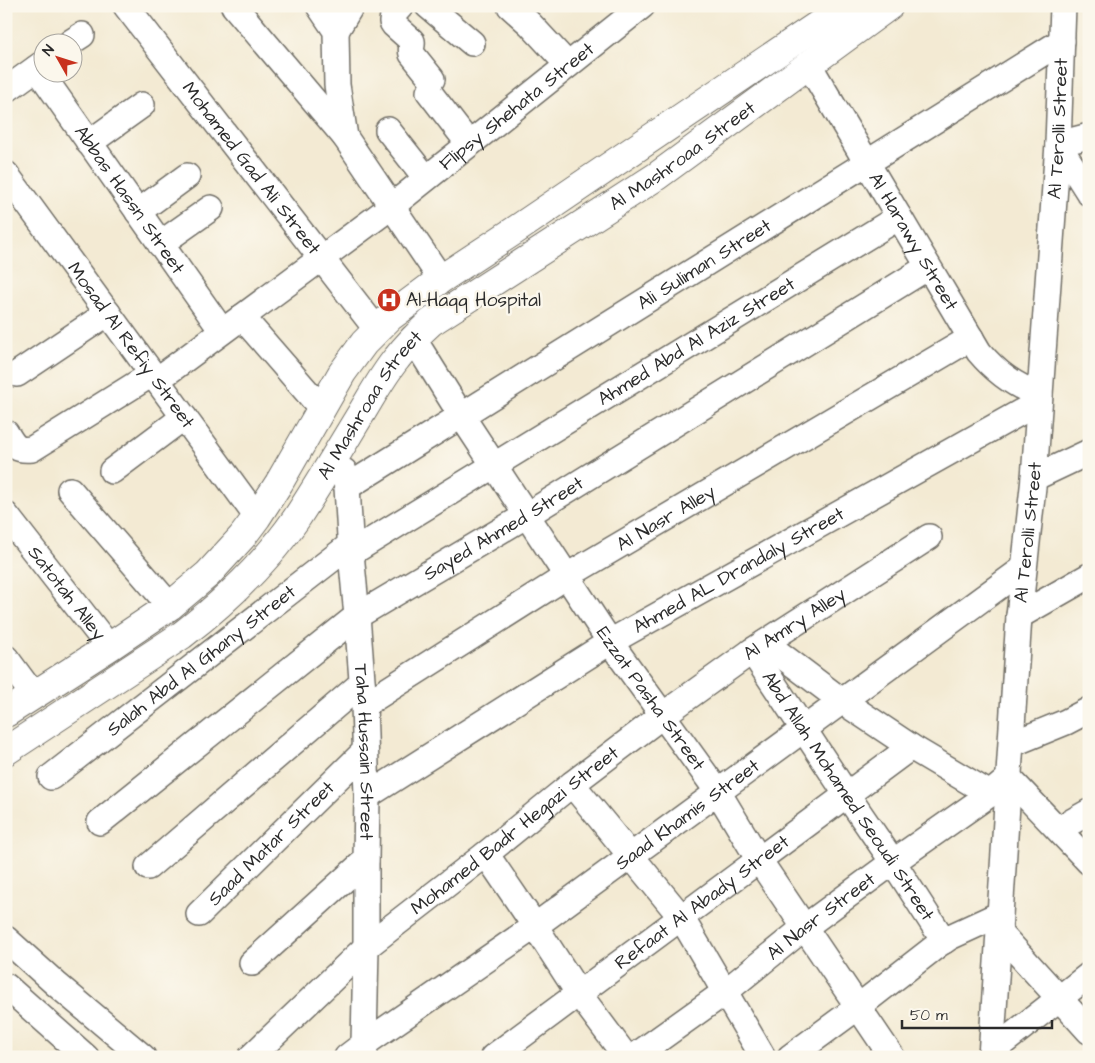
<svg xmlns="http://www.w3.org/2000/svg" width="1095" height="1063" font-family="'Architects Daughter',sans-serif">
<rect width="100%" height="100%" fill="#fbf7ec"/>
<filter id="ink" filterUnits="userSpaceOnUse"><feTurbulence type="fractalNoise" baseFrequency=".02" numOctaves="2"/><feDisplacementMap in="SourceGraphic" scale="10" xChannelSelector="R" yChannelSelector="G"/><feConvolveMatrix kernelMatrix="1 2 1 2 8 2 1 2 1" color-interpolation-filters="sRGB"/></filter>
<filter id="wash" filterUnits="userSpaceOnUse"><feTurbulence type="fractalNoise" baseFrequency=".0096" numOctaves="4" result="noise"/><feDisplacementMap in="SourceGraphic" scale="20" xChannelSelector="R" yChannelSelector="G"/><feGaussianBlur stdDeviation="1.12" result="paint"/><feColorMatrix in="noise" values="0 0 0 0 0 0 0 0 0 0 0 0 0 0 0 0 0 1.4 0 .05"/><feComposite in="paint" operator="in"/></filter>
<g filter="url(#wash)">
<rect width="100%" height="100%" fill="#f3ead3"/>
</g>
<g filter="url(#ink)">
<g fill="none" stroke-linecap="round" stroke-linejoin="round">
<g stroke="#716e66" stroke-width="28">
<g id="minor">
<path id="s1" d="M126,6L377,330"/>
<polyline points="234,6 345,137"/>
<polyline points="319,6 336,31 337,85 345,137 441,279"/>
<path d="M401,6L393,15L392,22L394,25L412,41C413,46 410,48 412,54L432,79"/>
<polyline points="428,6 472,43"/>
<polyline points="510,6 530,24 568,65"/>
<polyline points="336,31 351,6"/>
<polyline points="71,42 82,35"/>
<path id="s2" d="M809,65L979,352C996,372 1014,386 1040,395"/>
<path id="s3" d="M37,68L222,331"/>
<polyline points="6,90 42,64"/>
<polyline points="429,92 469,144"/>
<polyline points="388,130 426,178"/>
<polyline points="1089,136 1058,144 1089,193"/>
<polyline points="89,143 142,105"/>
<path id="s4" d="M6,174L257,517"/>
<polyline points="138,212 187,176"/>
<polyline points="160,244 211,208"/>
<polyline points="242,317 322,409"/>
<path id="s5" d="M413,338L461,415L610,642L718,792L759,860L892,1057"/>
<polyline points="17,374 108,313"/>
<path id="s6" d="M157,380L392,206L642,6"/>
<path d="M6,433C14,446 16,451 32,449L152,374"/>
<polyline points="112,471 184,417"/>
<path id="s7" d="M344,471L347,487L351,553L357,616L364,705L367,796L366,860V947L364,1044L365,1055"/>
<polyline points="1034,478 1089,452"/>
<path id="s8" d="M347,487L1062,41"/>
<polyline points="70,490 170,606"/>
<path id="s9" d="M6,515L109,647"/>
<path id="s10" d="M351,553L899,217"/>
<polyline points="1019,616 1089,576"/>
<polyline points="765,643 842,701 911,747 990,794"/>
<path id="s11" d="M752,651L847,795L893,862L944,941"/>
<polyline points="6,658 34,696"/>
<path id="s12" d="M364,705L567,576L971,338"/>
<polyline points="1012,744 1066,722 1089,710"/>
<path id="s13" d="M51,777L350,545"/>
<polyline points="572,784 681,917 763,1057"/>
<path id="s14" d="M367,796L610,642L1039,402"/>
<path id="s15" d="M100,822L357,616L527,515L928,267"/>
<polyline points="1059,829 1089,812"/>
<polyline points="486,854 535,926 579,994 626,1057"/>
<polyline points="148,867 362,683"/>
<path id="s16" d="M199,914L365,751"/>
<polyline points="999,932 1089,1031"/>
<polyline points="6,939 56,984 143,1057"/>
<polyline points="252,963 366,860"/>
<polyline points="6,986 86,1057"/>
<polyline points="991,1052 1089,975"/>
<path id="s17" d="M251,1057L366,947L486,854L572,784L663,715L752,651L929,537"/>
<path id="s18" d="M347,1057L364,1044L535,926L1024,568"/>
<path id="s19" d="M493,1057L911,747"/>
<path id="s20" d="M634,1057L725,992L805,927L893,862L990,794L1009,778L1089,862"/>
<polyline points="790,1057 858,1007 939,944 950,937 1000,914"/>
<path id="s21" d="M991,1057L1019,616L1034,478L1058,144L1063,6"/>
</g>
</g>
<g stroke="#716e66" stroke-width="30">
<g id="major">
<polyline points="6,713 109,647 170,606 208,574 242,537 257,517 279,483 342,373 364,343 390,317 441,279 514,231 846,6"/>
<path id="s22" d="M6,751L182,635C225,602 265,564 296,519C319,484 340,448 362,412C373,394 383,375 397,358C407,345 419,333 431,322L657,176L889,6"/>
</g>
</g>
<use href="#minor" stroke="#fff" stroke-width="25"/>
<use href="#major" stroke="#fff" stroke-width="28"/>
</g>
</g>
<defs>
<g id="hospital-disc" transform="scale(1.25)"><circle r="9.5" fill="#c8321e" stroke="#fbf7ec"/><path d="M-5-5h3v3.5h4V-5h3V5h-3V1.5h-4V5h-3Z" fill="#fff"/></g>
</defs>
<g fill-rule="evenodd">
<use href="#hospital-disc" x="389" y="300"/>
</g>
<g text-anchor="middle" dominant-baseline="central" stroke-width="5" stroke-linejoin="round" paint-order="stroke">
<g font-size="19" fill="#2b2b2b" stroke="#fbf7ec">
<text stroke="none"><textPath href="#s6" startOffset="452">Flipsy Shehata Street</textPath></text>
<text stroke="none"><textPath href="#s21" startOffset="931">Al Terolli Street</textPath></text>
<text stroke="none"><textPath href="#s22" startOffset="915">Al Mashroaa Street</textPath></text>
<text stroke="none"><textPath href="#s1" startOffset="205">Mohamed Gad Ali Street</textPath></text>
<text stroke="none"><textPath href="#s3" startOffset="161">Abbas Hassn Street</textPath></text>
<text stroke="none"><textPath href="#s2" startOffset="205">Al Harawy Street</textPath></text>
<text stroke="none"><textPath href="#s8" startOffset="421">Ali Suliman Street</textPath></text>
<text stroke="none"><textPath href="#s10" startOffset="405">Ahmed Abd Al Aziz Street</textPath></text>
<text stroke="none"><textPath href="#s4" startOffset="212">Mosad Al Refiy Street</textPath></text>
<text stroke="none"><textPath href="#s22" startOffset="510">Al Mashroaa Street</textPath></text>
<text stroke="none"><textPath href="#s12" startOffset="355">Al Nasr Alley</textPath></text>
<text stroke="none"><textPath href="#s15" startOffset="500">Sayed Ahmed Street</textPath></text>
<text stroke="none"><textPath href="#s21" startOffset="526">Al Terolli Street</textPath></text>
<text stroke="none"><textPath href="#s14" startOffset="435">Ahmed AL Drandaly Street</textPath></text>
<text stroke="none"><textPath href="#s9" startOffset="99">Satotah Alley</textPath></text>
<text stroke="none"><textPath href="#s17" startOffset="696">Al Amry Alley</textPath></text>
<text stroke="none"><textPath href="#s13" startOffset="190">Salah Abd Al Ghany Street</textPath></text>
<text stroke="none"><textPath href="#s5" startOffset="432">Ezzat Pasha Street</textPath></text>
<text stroke="none"><textPath href="#s7" startOffset="282">Taha Hussain Street</textPath></text>
<text stroke="none"><textPath href="#s11" startOffset="174">Abd Allah Mohamed Seoudi Street</textPath></text>
<text stroke="none"><textPath href="#s18" startOffset="418">Saad Khamis Street</textPath></text>
<text stroke="none"><textPath href="#s17" startOffset="348">Mohamed Badr Hegazi Street</textPath></text>
<text stroke="none"><textPath href="#s16" startOffset="101">Saad Matar Street</textPath></text>
<text stroke="none"><textPath href="#s19" startOffset="260">Refaat Al Abady Street</textPath></text>
<text stroke="none"><textPath href="#s20" startOffset="234">Al Nasr Street</textPath></text>
</g>
<g font-size="19" fill="#2b2b2b" stroke="#fbf7ec" text-anchor="start">
<text x="406" y="300">Al-Haqq Hospital</text>
</g>
</g>
<rect width="1095" height="1063" fill="none" stroke="#fbf7ec" stroke-width="25"/>
<g transform="translate(58 58) rotate(309)"><circle r="24" fill="#fbf7ec" stroke="#a8a59f"/>
<path d="M0-4L9 19L0 12L-9 19Z" fill="#c8321e"/>
<text y="-8" font-size="14" font-weight="bold" text-anchor="middle" fill="#2b2b2b">N</text>
</g>
<path d="M902 1020v8h150v-8" fill="none" stroke="#2b2b2b" stroke-width="2.5"/>
<text x="910" y="1020" font-size="15" fill="#2b2b2b" stroke="#fbf7ec" stroke-width="4" paint-order="stroke">50 m</text>
</svg>
